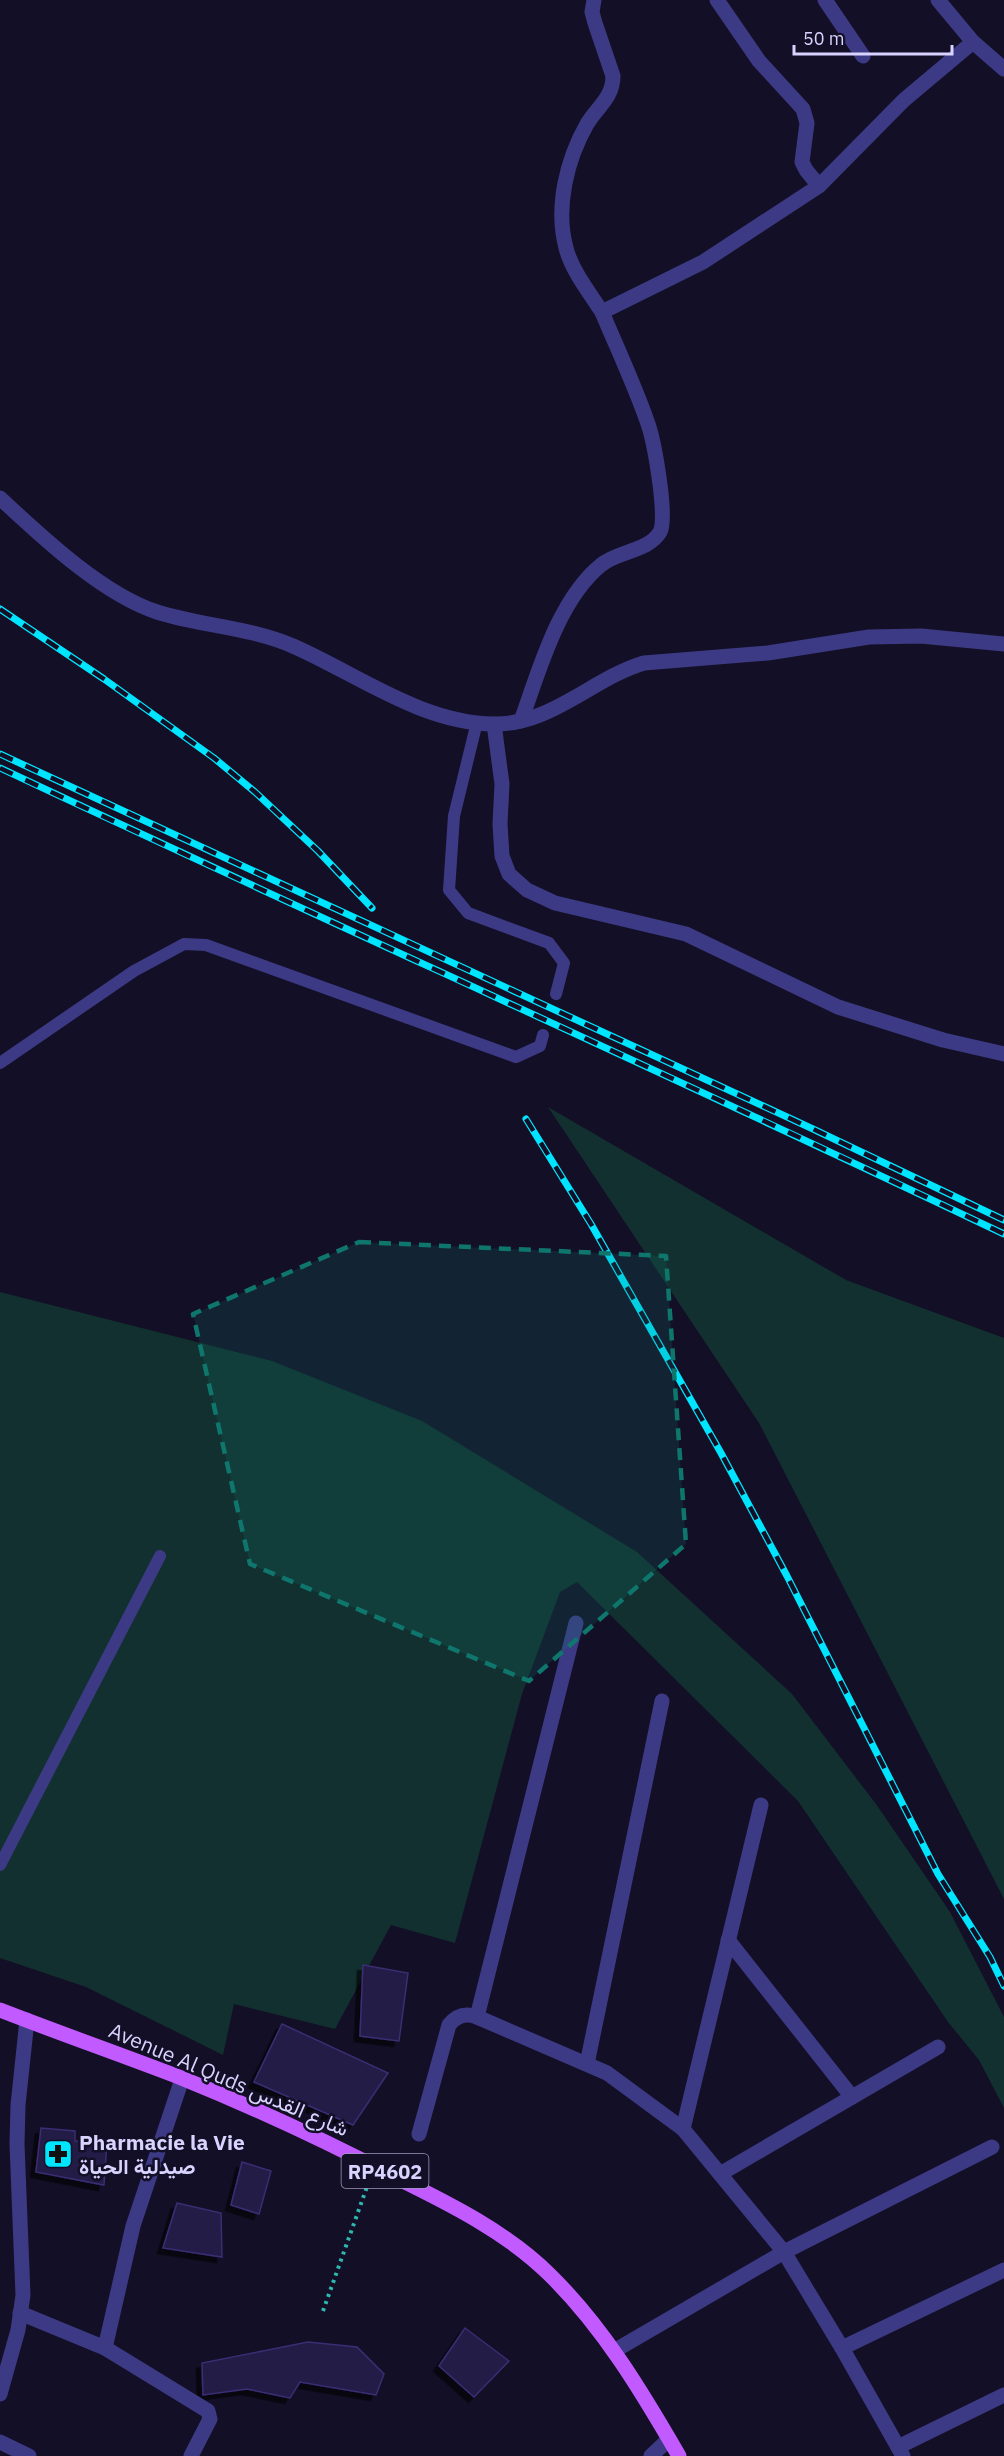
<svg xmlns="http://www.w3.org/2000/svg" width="1004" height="2456" font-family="'IBM Plex Sans',Vazirmatn,sans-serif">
<defs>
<filter id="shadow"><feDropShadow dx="-5.5" dy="5.5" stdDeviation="0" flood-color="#0009"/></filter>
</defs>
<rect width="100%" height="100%" fill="#130f26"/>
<g fill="#12302f">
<polygon points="548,1107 846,1280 1004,1338 1004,1899 759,1423"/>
<polygon points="0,1292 272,1361 422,1421 637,1552 792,1694 876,1804 950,1912 1004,2017 1004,2108 979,2060 948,2022 798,1801 577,1582 560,1592 522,1694 455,1943 391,1925 335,2029 234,2004 223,2055 86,1987 0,1958"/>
</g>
<g fill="#241b47" stroke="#3b2d73" stroke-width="1.5" filter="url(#shadow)">
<polygon points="363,1965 408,1973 399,2041 360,2036"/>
<polygon points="282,2024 388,2073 353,2125 254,2082"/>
<polygon points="41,2128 75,2131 75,2141 107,2142 104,2185 36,2172"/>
<polygon points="242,2162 271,2171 259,2214 231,2205"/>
<polygon points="177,2203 221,2213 222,2257 163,2248"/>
<polygon points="465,2328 509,2361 474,2397 439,2366"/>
<polygon points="308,2342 357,2347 384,2374 376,2395 300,2382 290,2398 247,2389 203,2395 202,2363"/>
</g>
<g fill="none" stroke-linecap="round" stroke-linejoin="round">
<polyline stroke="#2fb8b0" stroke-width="4" stroke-dasharray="3 4.5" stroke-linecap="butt" points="323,2311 369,2181"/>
<g stroke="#3d3a85" stroke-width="12">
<polyline points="477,722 454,816 449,890 468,913 549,943 564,963 556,994"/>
<polyline points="0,1063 134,971 184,944 206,945 516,1057 540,1046 543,1035"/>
<polyline points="0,1865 160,1556"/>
</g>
<g stroke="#3d3a85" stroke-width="15">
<path d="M594,0L592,12L595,23L613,76C613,98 597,107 587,124C567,159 555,207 566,248C572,271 589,292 602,312"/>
<polyline points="717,0 759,61 803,109 807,123 802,162 806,170 819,186 904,100 973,42"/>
<polyline points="825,0 863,56"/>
<polyline points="938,0 973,42 1004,69"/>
<path d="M0,498C42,537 102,594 157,612C201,626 249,627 293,646C357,674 421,723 494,724C551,725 593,678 644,663L768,653L869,637L921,636L1004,644"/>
<path d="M521,721C539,671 558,600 601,565C617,551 648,552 660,532C668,518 654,439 647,421C634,384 617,348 602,312L703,262L819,186"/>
<polyline points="494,724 502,784 500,824 502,856 509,874 527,890 555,903 686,934 838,1007 943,1040 1004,1054"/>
<polyline points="576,1623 477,2017 607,2073 683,2129 784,2252 842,2348 903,2456"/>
<polyline points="728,1940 852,2097"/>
<polyline points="587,2064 662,1701"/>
<polyline points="683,2129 761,1805"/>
<path d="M419,2134L449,2025C457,2015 466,2013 477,2017"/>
<polyline points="720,2174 938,2047"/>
<polyline points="20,2313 105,2348 133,2226 182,2079"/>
<polyline points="105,2348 208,2411 210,2419 191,2456"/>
<polyline points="842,2348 1004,2270"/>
<polyline points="614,2351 784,2252 992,2147"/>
<polyline points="0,2394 18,2330 23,2295 17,2144 18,2105 27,2020"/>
<polyline points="0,2442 29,2456"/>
<polyline points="898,2447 1004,2395"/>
<polyline points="651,2456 669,2439"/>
</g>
<path stroke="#c25bff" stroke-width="15" d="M0,2010C59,2033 119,2054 179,2077C253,2107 326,2141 397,2178C450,2204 508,2233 550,2275C603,2327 642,2392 679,2456"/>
<g stroke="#00e5ff" stroke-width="7">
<g id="rail">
<polyline points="0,609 104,679 214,758 255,792 318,851 372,908"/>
<polyline points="0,754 813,1129 1004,1220"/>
<path d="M0,768C334,925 671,1075 1004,1234"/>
<polyline points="526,1119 591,1224 721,1453 787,1576 938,1874 990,1957 1004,1986"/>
</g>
</g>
<use href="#rail" stroke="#130f26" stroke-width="4.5" stroke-dasharray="14" stroke-linecap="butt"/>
</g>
<path fill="#0f766e" fill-opacity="0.2" stroke="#0f766e" stroke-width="4.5" stroke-dasharray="12 8" stroke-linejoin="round" d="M359,1242L666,1256L686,1544L529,1681L250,1564L193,1314Z"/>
<defs>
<g id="pharmacy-square" transform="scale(1.5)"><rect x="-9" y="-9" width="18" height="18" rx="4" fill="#00e5ff" stroke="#130f26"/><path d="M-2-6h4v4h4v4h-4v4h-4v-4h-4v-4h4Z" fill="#111"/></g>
</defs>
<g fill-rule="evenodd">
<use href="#pharmacy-square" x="58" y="2154"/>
</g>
<g text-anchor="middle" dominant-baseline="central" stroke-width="5" stroke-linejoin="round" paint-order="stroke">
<rect fill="#130f26" stroke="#9e99be" stroke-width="1.5" x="341.5" y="2154" width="87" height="34" rx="4.5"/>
<g font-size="20" font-weight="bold" fill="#d9d4ff">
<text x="385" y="2171">RP4602</text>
</g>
<g font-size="21" fill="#d9d4ff" stroke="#130f26">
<text transform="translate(229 2079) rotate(23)">Avenue Al Quds شارع القدس</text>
</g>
<g font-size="21" font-weight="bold" fill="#d9d4ff" stroke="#130f26" text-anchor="start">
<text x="79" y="2142">Pharmacie la Vie<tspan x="79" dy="24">صيدلية الحياة</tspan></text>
</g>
</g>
<path d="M794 45v9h158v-9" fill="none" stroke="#d9d4ff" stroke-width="3"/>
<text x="803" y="45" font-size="18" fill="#d9d4ff" stroke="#130f26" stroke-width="4.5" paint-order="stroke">50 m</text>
</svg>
